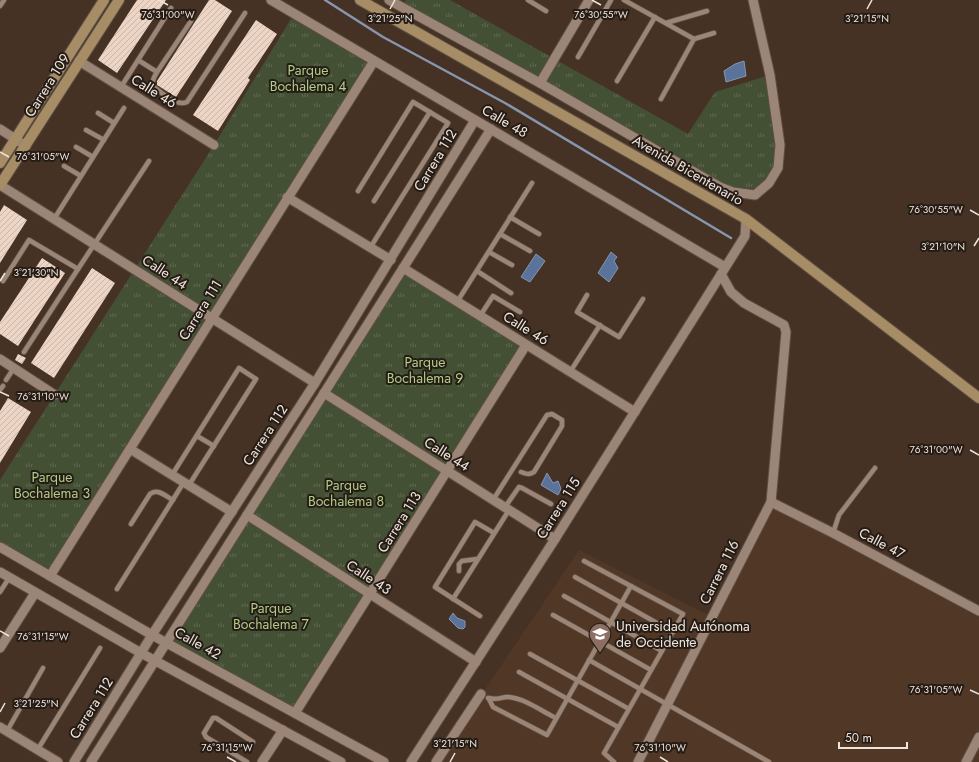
<svg xmlns="http://www.w3.org/2000/svg" width="979" height="762" font-family="Jost,sans-serif">
<defs>
<pattern id="park-tufts" width="24" height="20" patternUnits="userSpaceOnUse"><rect width="24" height="20" fill="#445034"/><path d="M3 7l-1-3M5 7V3M7 7l1-3M15 17l-1-3M17 17v-4M19 17l1-3" fill="none" stroke="#5f6951"/></pattern>
<pattern id="building-hatch" width="6" height="6" patternUnits="userSpaceOnUse"><rect width="6" height="6" fill="#edd5c5"/><path d="M-1 1l2-2M0 6l6-6M5 7l2-2" fill="none" stroke="#ccb8ab"/></pattern>
</defs>
<rect width="100%" height="100%" fill="#453225"/>
<polygon fill="#503726" points="771,502 979,611 979,762 436,762 579,550 704,613 713,614"/>
<g fill="url(#park-tufts)">
<polygon points="406,0 450,0 688,134 715,92 770,75 778,168 755,195 733,192 401,7"/>
<polygon points="294,14 374,61 50,576 0,547 0,480 214,145"/>
<polygon points="403,268 526,345 295,713 166,642"/>
</g>
<g fill="#5a739b" stroke="#8795ae">
<polygon points="744,61 746,76 726,82 724,71 735,64"/>
<polygon points="611,252 617,257 614,261 618,268 609,282 598,273"/>
<polygon points="536,254 545,261 530,282 521,277"/>
<polygon points="547,473 553,483 558,481 561,489 558,495 541,485"/>
<polygon points="453,613 457,618 465,621 465,627 463,629 458,628 449,619"/>
</g>
<g fill="none" stroke-linecap="round" stroke-linejoin="round">
<polyline stroke="#8795ae" stroke-width="2.5" points="325,0 383,37 505,103 731,238"/>
</g>
<g fill="url(#building-hatch)">
<polygon points="137,0 166,0 117,73 98,60"/>
<polygon points="209,0 215,0 232,11 176,97 157,85 157,81"/>
<polygon points="256,20 277,34 248,78 250,80 218,131 193,115"/>
<polygon points="4,205 27,220 0,263 0,212"/>
<polygon points="42,258 65,273 18,346 0,334 0,322"/>
<polygon points="92,268 115,283 54,378 31,363"/>
<polygon points="18,354 26,358 22,364 15,360"/>
<polygon points="8,398 31,412 0,463 0,411"/>
</g>
<g fill="none" stroke-linecap="round" stroke-linejoin="round">
<g stroke="#5e4f43" stroke-width="6">
<g id="lane">
<polyline points="528,0 546,11"/>
<polyline points="624,0 694,39 661,99"/>
<polyline points="0,6 4,0"/>
<path d="M191,21L157,72C154,77 151,82 154,87C162,93 177,107 187,102L245,13"/>
<polyline points="666,23 707,11"/>
<polyline points="694,39 714,33"/>
<polyline points="578,57 611,0"/>
<polyline points="138,60 157,72"/>
<polyline points="617,81 655,17"/>
<polyline points="121,87 171,8"/>
<polyline points="98,113 114,123"/>
<polyline points="86,130 104,140"/>
<polyline points="76,147 93,157"/>
<polyline points="64,166 81,176"/>
<polyline points="358,191 413,102 448,123 370,248"/>
<polyline points="374,201 430,112"/>
<polyline points="510,217 539,234"/>
<polyline points="54,219 124,108"/>
<polyline points="500,234 530,251"/>
<polyline points="489,252 512,265"/>
<polyline points="78,269 149,161"/>
<polyline points="477,271 511,293"/>
<polyline points="3,281 29,240 78,269 24,352"/>
<polyline points="587,295 577,312 619,337 643,299"/>
<polyline points="457,302 532,183"/>
<polyline points="480,316 493,296 520,312"/>
<polyline points="570,372 600,325"/>
<polyline points="6,380 14,368"/>
<polyline points="0,390 3,386"/>
<polyline points="197,436 214,446"/>
<polyline points="172,475 239,368 256,379 189,485"/>
<path d="M493,500L547,415L552,414L562,420V426L534,472C529,475 526,474 521,472"/>
<polyline points="505,507 519,487 522,488 551,504"/>
<path d="M131,524L150,494C158,488 165,496 173,500"/>
<polyline points="833,533 839,515 875,468"/>
<polyline points="584,561 683,614 604,753 614,762"/>
<polyline points="459,571 459,564 462,561 477,559"/>
<polyline points="575,577 673,632"/>
<polyline points="117,589 184,482"/>
<polyline points="0,592 9,578"/>
<polyline points="564,596 662,651"/>
<polyline points="453,599 509,510"/>
<polyline points="553,615 651,670"/>
<polyline points="480,616 435,587 475,522 494,533"/>
<polyline points="530,654 629,709"/>
<polyline points="589,660 769,762"/>
<polyline points="519,672 618,727"/>
<path d="M488,698C499,701 502,696 509,697C526,699 541,711 556,718"/>
<polyline points="489,699 493,707 547,735 631,586"/>
<polyline points="7,731 43,668"/>
<polyline points="38,749 100,648"/>
<polyline points="247,762 206,737 204,733 213,718 216,718 253,742"/>
</g>
</g>
<g stroke="#5e4f43" stroke-width="11">
<g id="street">
<polyline points="271,0 725,267"/>
<polyline points="389,0 540,83 720,187 733,192 755,195 769,183 778,168 780,145 770,75 753,0"/>
<polyline points="79,61 214,145"/>
<polyline points="540,83 589,0"/>
<polyline points="0,129 26,146"/>
<polyline points="0,185 315,383"/>
<polyline points="287,197 391,260"/>
<polyline points="403,268 635,412"/>
<polyline points="0,359 55,395"/>
<polyline points="324,393 555,539"/>
<polyline points="130,449 232,512"/>
<polyline points="771,502 833,533 979,611"/>
<polyline points="247,515 476,662"/>
<polyline points="0,547 152,635 384,762"/>
<polyline points="0,572 141,653 341,762"/>
<polyline points="50,576 374,61"/>
<polyline points="0,648 35,593"/>
<polyline points="295,713 526,345"/>
<polyline points="0,727 58,762"/>
<polyline points="74,762 152,635 315,383 475,120"/>
<polyline points="91,762 491,129"/>
<polyline points="262,762 283,730"/>
<polyline points="411,762 555,539 745,236 746,219"/>
<polyline points="436,762 481,694"/>
<polyline points="638,762 771,502 786,332 784,325 744,303 731,292 721,274"/>
<polyline points="966,762 979,737"/>
</g>
</g>
<g stroke="#5e4f43" stroke-width="12">
<g id="secondary">
<polyline points="360,0 746,219 979,398"/>
<polyline points="0,163 104,0"/>
<polyline points="0,185 119,0"/>
</g>
</g>
<use href="#lane" stroke="#9b8576" stroke-width="4.5"/>
<use href="#street" stroke="#9b8576" stroke-width="9"/>
<use href="#secondary" stroke="#a68d66" stroke-width="10"/>
</g>
<path fill="none" stroke="#f0e4db" stroke-width="1.5" d="M159,0L168,5M592,0L601,5M390,9L395,0M867,9L872,0M0,152L9,157M970,210L979,215M974,246L979,238M0,281L5,273M0,392L9,396M970,450L979,455M0,631L9,636M970,690L979,694M0,712L5,703M227,757L236,762M660,757L668,762M450,762L455,753"/>
<defs>
<g id="university-pin" transform="scale(1.15)"><path d="M0 17L-7.5 6A9.5 9.5 0 1 1 7.5 6Z" fill="#8d6e63" stroke="#251c16"/><path d="M0-5L7-2L0 1L-7-2ZM-4 1L0 2.5L4 1V4Q0 6-4 4Z" fill="#fff"/></g>
</defs>
<g fill-rule="evenodd">
<use href="#university-pin" x="600" y="634"/>
</g>
<g text-anchor="middle" dominant-baseline="central" stroke-width="4" stroke-linejoin="round" paint-order="stroke">
<g font-size="14" fill="#afcd86" stroke="#251c16">
<text x="308" y="70">Parque<tspan x="308" dy="16">Bochalema 4</tspan></text>
<text x="425" y="362">Parque<tspan x="425" dy="16">Bochalema 9</tspan></text>
<text x="52" y="477">Parque<tspan x="52" dy="16">Bochalema 3</tspan></text>
<text x="346" y="485">Parque<tspan x="346" dy="16">Bochalema 8</tspan></text>
<text x="271" y="608">Parque<tspan x="271" dy="16">Bochalema 7</tspan></text>
</g>
<g font-size="14" fill="#f0e4db" stroke="#251c16">
<text transform="translate(47 85) rotate(-58)">Carrera 109</text>
<text transform="translate(154 91) rotate(32)">Calle 46</text>
<text transform="translate(505 121) rotate(30)">Calle 48</text>
<text transform="translate(435 160) rotate(-59)">Carrera 112</text>
<text transform="translate(688 170) rotate(30)">Avenida Bicentenario</text>
<text transform="translate(165 272) rotate(33)">Calle 44</text>
<text transform="translate(200 310) rotate(-58)">Carrera 111</text>
<text transform="translate(526 328) rotate(32)">Calle 46</text>
<text transform="translate(265 435) rotate(-57)">Carrera 112</text>
<text transform="translate(447 454) rotate(32)">Calle 44</text>
<text transform="translate(558 508) rotate(-58)">Carrera 115</text>
<text transform="translate(399 522) rotate(-58)">Carrera 113</text>
<text transform="translate(882 543) rotate(28)">Calle 47</text>
<text transform="translate(719 572) rotate(-63)">Carrera 116</text>
<text transform="translate(369 577) rotate(33)">Calle 43</text>
<text transform="translate(198 643) rotate(29)">Calle 42</text>
<text transform="translate(91 708) rotate(-58)">Carrera 112</text>
</g>
<g font-size="14" fill="#f0e4db" stroke="#251c16" text-anchor="start">
<text x="616" y="626">Universidad Autónoma<tspan x="616" dy="16">de Occidente</tspan></text>
</g>
</g>
<g font-size="10" text-anchor="middle" fill="#f0e4db" stroke="#251c16" stroke-width="4" stroke-linejoin="round" paint-order="stroke">
<text x="168" y="18">76°31'00"W</text>
<text x="601" y="18">76°30'55"W</text>
<text x="390" y="22">3°21'25"N</text>
<text x="867" y="22">3°21'15"N</text>
<text x="43" y="160">76°31'05"W</text>
<text x="936" y="213">76°30'55"W</text>
<text x="943" y="250">3°21'10"N</text>
<text x="36" y="276">3°21'30"N</text>
<text x="43" y="400">76°31'10"W</text>
<text x="936" y="453">76°31'00"W</text>
<text x="43" y="640">76°31'15"W</text>
<text x="936" y="693">76°31'05"W</text>
<text x="36" y="707">3°21'25"N</text>
<text x="455" y="747">3°21'15"N</text>
<text x="227" y="751">76°31'15"W</text>
<text x="660" y="751">76°31'10"W</text>
</g>
<path d="M839 742v6h68v-6" fill="none" stroke="#f0e4db" stroke-width="2"/>
<text x="845" y="742" font-size="12" fill="#f0e4db" stroke="#251c16" stroke-width="3" paint-order="stroke">50 m</text>
</svg>
